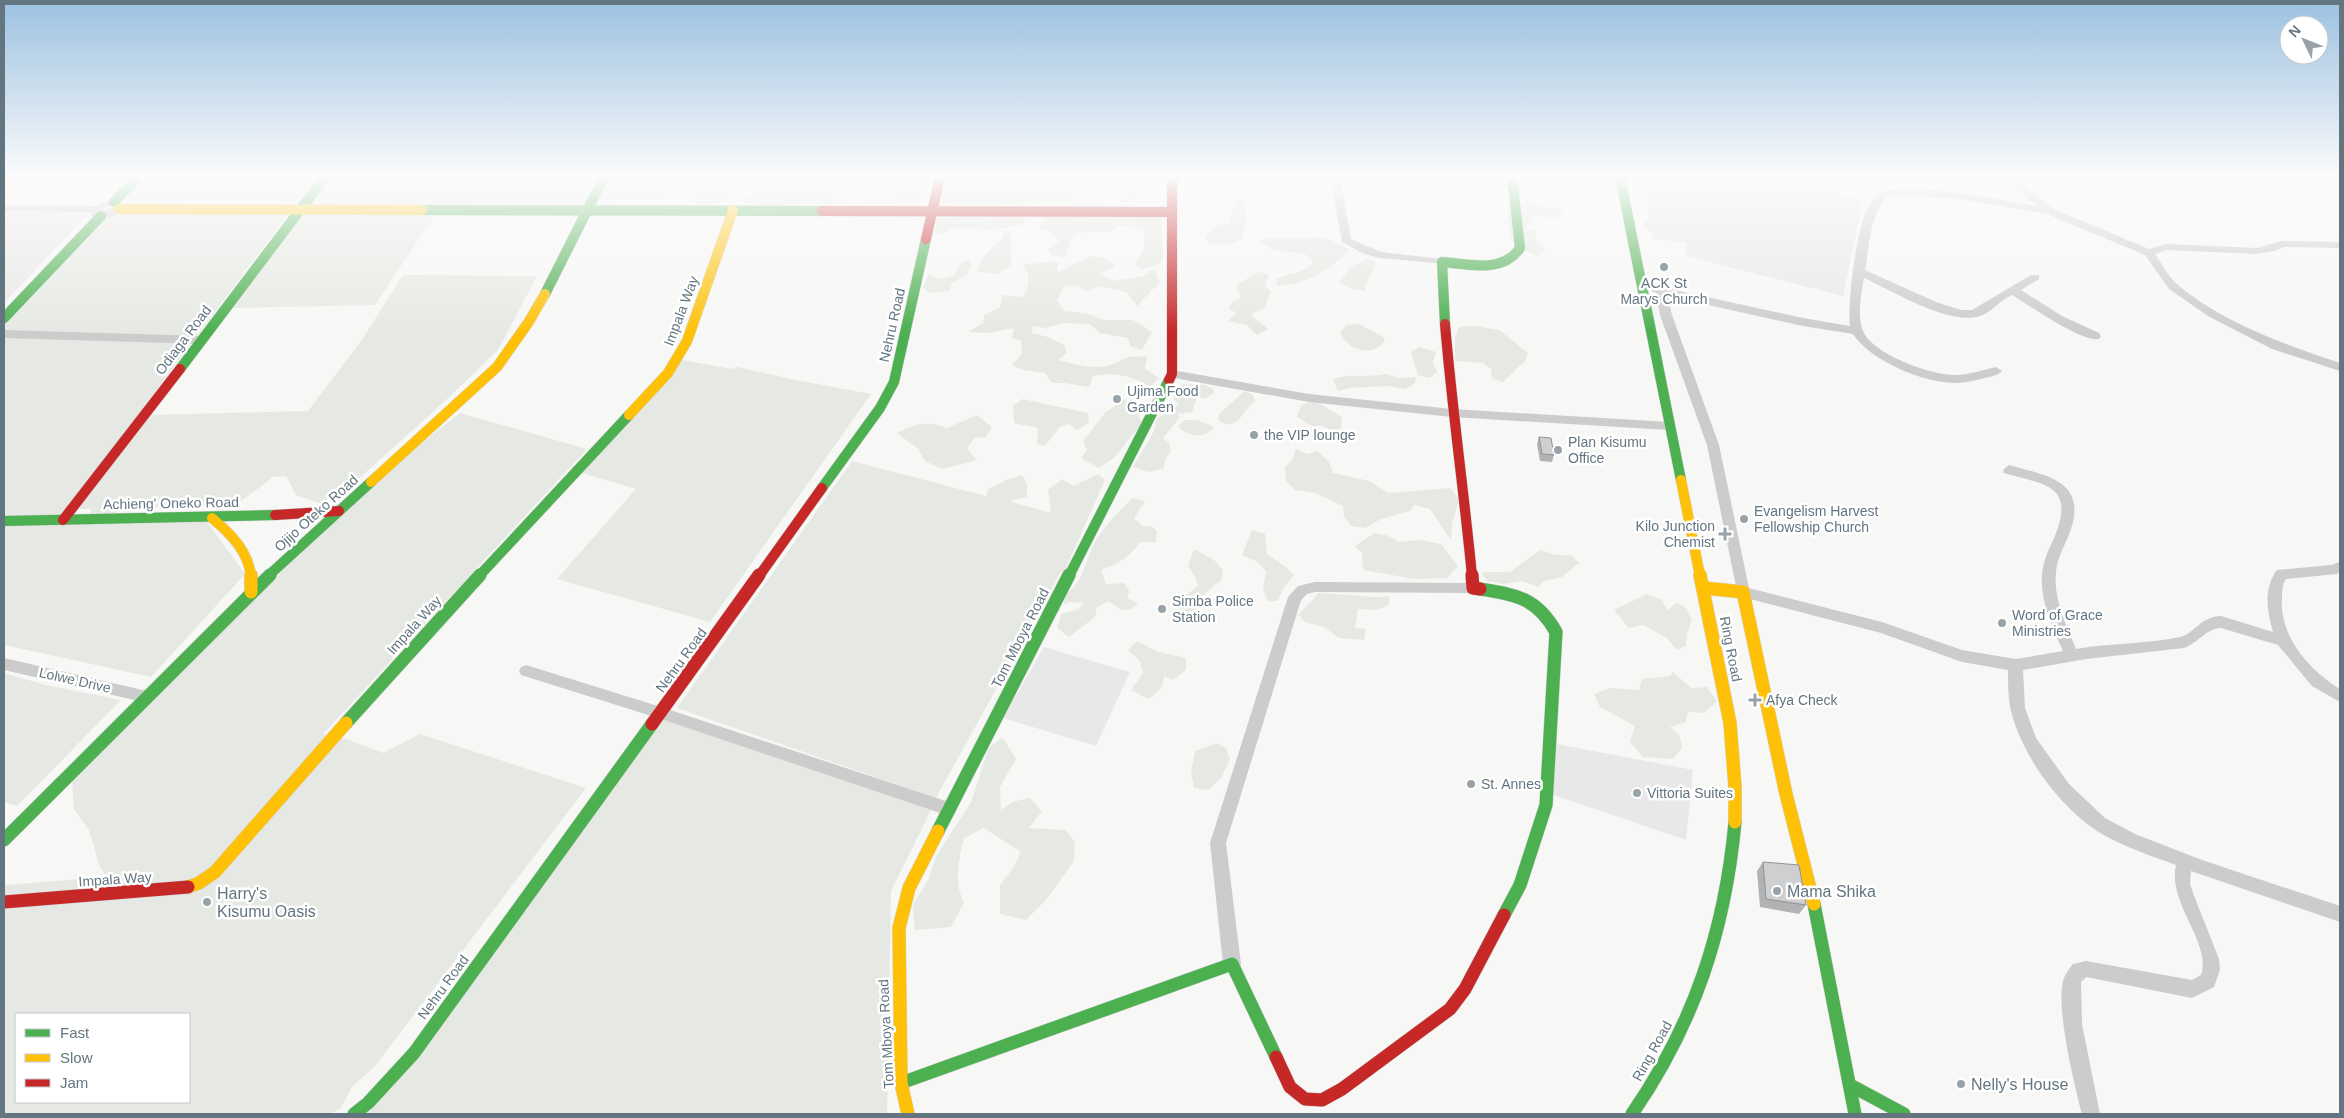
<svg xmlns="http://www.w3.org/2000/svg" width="2344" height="1118" font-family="Helvetica,sans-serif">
<rect width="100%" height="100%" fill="#f7f7f6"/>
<g fill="#e7e8e7">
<polygon points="147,177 314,177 297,200 125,200"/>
<polygon points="1642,177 1771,177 1863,200 1843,296 1686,256 1686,242 1653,239"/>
<polygon points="4,212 90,212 4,303"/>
<polygon points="1044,647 1130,672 1096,746 1003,718"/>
<polygon points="1556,744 1693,770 1686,840 1551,794"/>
</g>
<g fill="#e6e9e3" fill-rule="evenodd">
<polygon points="4,177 75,177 54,198 4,198"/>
<polygon points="279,177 316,177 300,202 283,203 270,189 250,185 252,180 275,179"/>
<polygon points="330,177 596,177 583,204 309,204"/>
<polygon points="616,177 658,177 697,180 687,191 667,199 598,200 608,182"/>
<path d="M721,177H744C734,184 736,187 730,196C724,206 706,204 696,204L691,198L707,186L719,183Z"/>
<path d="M803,177H812C821,193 835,189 846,201L836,204H782L770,207L736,200L772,183Z"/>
<path d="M916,177H931L926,198C902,202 882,209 859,198L863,194L907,193L912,186L913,180Z"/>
<polygon points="946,177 1076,177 1070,203 939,205"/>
<polygon points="1138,177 1160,177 1155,192 1131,202 1118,201 1115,198 1133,190 1141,183"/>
<path d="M1712,177L1730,181C1713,194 1701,189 1699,214L1681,228L1705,225L1707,231L1697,242L1694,251L1682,237L1670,241L1643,228C1648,213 1662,207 1677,206L1683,187L1697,180Z"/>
<polygon points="1787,195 1842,205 1813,265 1756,248"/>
<polygon points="1238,200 1245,201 1246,217 1242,239 1227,245 1210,244 1205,237 1220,224 1229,224 1234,204"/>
<path d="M1526,201L1547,209L1564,208L1560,216L1553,219L1535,214L1526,230L1534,229L1537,243L1546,250L1538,256C1511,246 1508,238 1508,211Z"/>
<polygon points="125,213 130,215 289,213 55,525 207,522 245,574 151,677 4,645 4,526 33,526 4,525 4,320 106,215"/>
<polygon points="303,214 435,215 375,305 233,308"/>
<path d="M1024,214V225C1016,224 1012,227 1004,228C989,230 972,228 956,228C949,229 947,234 934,234L937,220L942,215Z"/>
<path d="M1146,214L1161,217L1163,260L1157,265L1141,269L1135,264C1144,252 1147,244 1143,229L1118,225L1111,232L1074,233L1065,258L1052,255L1048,249L1059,241L1049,230L1038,229L1046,215Z"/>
<path d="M46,219L49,224L44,230L56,226L69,234L60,243L32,249L24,254L23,258L4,266V254C16,244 31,243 32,224Z"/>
<polygon points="1006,230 1011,233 1011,265 997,274 977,272 984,256 1001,240"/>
<path d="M1316,237L1331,240L1350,250C1329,270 1306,285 1277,286L1276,279C1290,272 1303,275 1313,262L1305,254L1274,250L1258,242C1271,234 1299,242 1316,237Z"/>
<path d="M1091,256L1105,258L1115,266L1099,274L1114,281L1144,276L1154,269L1160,282L1137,306L1127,292L1098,286L1087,292L1077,285L1064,286L1057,300L1065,311L1086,313L1104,320H1133L1152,332L1142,350L1130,346L1128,338L1100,333L1090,324L1065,323L1045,328L1033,326L1032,333L1048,337L1064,345L1067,353L1058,360C1074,364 1089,369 1106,366C1126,362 1122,354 1147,357L1145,369L1159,378L1149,387C1128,374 1117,373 1093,376L1089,387L1065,383H1052L1045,373L1023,370L1012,365L1022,354L1021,341L1012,338L1014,328L988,333L968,332L983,323L984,315L1000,307L1002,295L1023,297C1029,285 1032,275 1022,265L1057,261L1058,272Z"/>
<polygon points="969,259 972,265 967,275 952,283 949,291 931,293 923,288 929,274 941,279 955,275 960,264"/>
<path d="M1367,259L1375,261C1375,273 1366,279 1365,291L1352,289L1339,282L1351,267Z"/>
<polygon points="4,271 21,271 25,274 17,282 4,287 6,300 4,302"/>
<polygon points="1257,272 1269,274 1265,285 1271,292 1264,308 1251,315 1268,329 1257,335 1247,325 1228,321 1237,313 1229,309 1231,303 1241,298 1236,286"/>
<polygon points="403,275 537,276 498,350 446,400 345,491 319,503 296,495 286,476 273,477 236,505 119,508 116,513 89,514 92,509 78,509 150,415 308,411 361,341"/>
<path d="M1359,324L1385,338C1379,359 1345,351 1341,332L1346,325Z"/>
<polygon points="1475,326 1499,330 1528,353 1525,361 1503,382 1492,379 1491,369 1483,363 1455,361 1455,337 1459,327"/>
<polygon points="1419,347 1436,352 1433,363 1437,372 1430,378 1418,375 1411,352"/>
<polygon points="682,360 733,369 737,367 795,380 871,394 710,622 557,579 636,489 582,473"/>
<path d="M1386,374L1399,378L1416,377L1415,383L1405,389L1388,386L1349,388L1338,391L1333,379C1351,373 1368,378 1386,374Z"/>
<polygon points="1192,384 1205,385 1213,389 1214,393 1206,398 1197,398 1192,412 1177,414 1180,417 1163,438 1169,443 1171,451 1165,459 1164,468 1149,472 1133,467 1153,433 1157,418 1170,411 1175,413 1174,409 1179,403 1174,400 1173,395 1180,385"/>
<path d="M1245,391L1253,395L1255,401C1242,411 1237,434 1218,420L1220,413Z"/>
<polygon points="1022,399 1088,413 1089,423 1077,430 1069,424 1060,427 1045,446 1037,444 1038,428 1014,423 1013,406"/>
<polygon points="1125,399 1136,410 1142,423 1114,458 1098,468 1081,458 1087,450 1083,441 1105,413"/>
<polygon points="1309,402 1320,404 1342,417 1341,427 1337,434 1323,426 1312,426 1297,417 1301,406"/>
<path d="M460,413L587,449L323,734L347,739L383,753L420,734L586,788L375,1066L352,1087L341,1108L331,1114H4V885L107,877L100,867L89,830L74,809L72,781L367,486ZM16,1014H189V1102H16Z"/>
<path d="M977,415L992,427L986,437L974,438L967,449L977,460L942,469L925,461L918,449L897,433C918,423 925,421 947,428Z"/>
<path d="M1184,420H1198L1214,427C1205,439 1188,437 1178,427Z"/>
<polygon points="1296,449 1307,454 1317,451 1329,462 1333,473 1369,481 1389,493 1450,488 1459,499 1452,523 1451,540 1430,509 1414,505 1410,511 1381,519 1365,528 1351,526 1344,516 1343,506 1316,493 1295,490 1286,481 1285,468 1292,460"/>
<polygon points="852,461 986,496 988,489 1009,479 1022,475 1027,484 1027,497 1012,500 1012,502 1051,513 1048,490 1062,479 1073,486 1098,474 1105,480 1065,570 1060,573 936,798 677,708"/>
<path d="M1133,498L1145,501L1134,518L1142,526L1153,527L1157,532L1156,542H1140C1131,557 1117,564 1101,570L1106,584L1124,583L1129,590L1128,598L1138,604L1131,609L1121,610L1109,601L1097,607L1095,617L1069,637L1057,628L1061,614L1077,610L1084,603L1070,602L1064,604L1066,594C1082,582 1084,568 1091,550C1098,533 1119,510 1133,498Z"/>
<polygon points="1252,530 1265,534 1267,554 1287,568 1294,575 1284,587 1277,601 1268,601 1263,590 1266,571 1256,561 1242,555"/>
<polygon points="1374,533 1386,535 1399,542 1420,540 1441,544 1458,566 1447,578 1414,579 1363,570 1362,553 1355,546"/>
<polygon points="1194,549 1214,560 1223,570 1221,580 1203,595 1201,607 1185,614 1177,602 1198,586 1195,576 1188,566"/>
<polygon points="1540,550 1555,555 1571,555 1579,563 1562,577 1544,581 1538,587 1522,581 1503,584 1487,581 1481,572 1510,572"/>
<polygon points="1319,593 1376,597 1389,596 1389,605 1376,610 1358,609 1355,628 1366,629 1364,640 1339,638 1324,627 1304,622 1299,614"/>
<polygon points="1647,594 1662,600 1667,610 1677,603 1685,607 1692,620 1687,634 1686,646 1677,650 1667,638 1643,625 1629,628 1614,610"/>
<polygon points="1137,641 1159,652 1186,658 1186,670 1173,680 1164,676 1162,687 1149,699 1131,690 1143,673 1140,661 1128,650"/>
<polygon points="1673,672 1691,688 1707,687 1717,701 1704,713 1688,712 1686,722 1670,727 1680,736 1682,748 1673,759 1643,757 1630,742 1635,726 1600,707 1594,694 1609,688 1639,690 1642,679 1670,676"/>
<polygon points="4,673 46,685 121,700 17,806 4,802"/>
<polygon points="664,719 931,810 891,891 887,1114 364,1114 381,1099"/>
<path d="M1003,738L1016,759L1000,787L1001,810L1012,802L1030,798L1042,811L1029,828L1066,830L1075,842L1074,861L1046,900L1026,920L1000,914V885L1013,868L1021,852L984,828L964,838C959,859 953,882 964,902L951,927L915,930L913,905L928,880L937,855L971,802L989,747Z"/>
<polygon points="1217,743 1226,748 1230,759 1221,778 1208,790 1194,788 1191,771 1195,751"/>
</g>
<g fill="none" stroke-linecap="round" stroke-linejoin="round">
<g stroke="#d3d4d5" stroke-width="11">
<g id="fast-far1">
<polyline points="1620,177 1681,480"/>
<polyline points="114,202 138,177"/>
<polyline points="422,210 822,211"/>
<polyline points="545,294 604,177"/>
<polyline points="4,318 101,216"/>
<path d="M1445,324L1442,262C1469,264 1502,274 1520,248L1512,177"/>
<polyline points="180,369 325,177"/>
<polyline points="822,488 880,408 894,382 926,239"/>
<polyline points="4,521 275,515"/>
<polyline points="268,576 371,482"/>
<polyline points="479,576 629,415"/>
<polyline points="1069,576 1169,380"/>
</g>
</g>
<g stroke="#d3d4d5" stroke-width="14">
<g id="fast">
<path d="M1480,589C1517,595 1537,598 1556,632L1546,805L1520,885L1504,915"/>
<polyline points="346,723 480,575"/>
<polyline points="938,831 1069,575"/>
<polyline points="4,840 270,575"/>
<polyline points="1814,904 1855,1114"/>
<polyline points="901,1083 1232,964 1276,1057"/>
<polyline points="1850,1085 1904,1114"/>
<polyline points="354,1114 368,1103 414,1053 652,724"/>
<path d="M1632,1114C1694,1024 1725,931 1735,822"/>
</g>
</g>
<g stroke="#d3d4d5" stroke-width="11">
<g id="slow-far1">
<polyline points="119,209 422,210"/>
<polyline points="629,415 668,373 687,341 733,210"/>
<polyline points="1681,480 1700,576"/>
<polyline points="371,482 497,367 528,323 545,294"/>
<path d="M212,518C231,534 248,551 251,576"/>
</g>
</g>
<g stroke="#d3d4d5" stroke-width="14">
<g id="slow">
<polyline points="1700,575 1730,723 1735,787 1735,822"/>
<polyline points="1704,588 1743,592 1786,794 1814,904"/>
<polyline points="251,592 251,575"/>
<polyline points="188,887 199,883 215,872 346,723"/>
<polyline points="908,1114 901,1083 899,928 909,888 938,831"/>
</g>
</g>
<g stroke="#d3d4d5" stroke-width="11">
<g id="jam-far1">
<polyline points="822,211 1172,212"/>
<polyline points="926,239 940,177"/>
<path d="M1445,324C1452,408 1464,492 1472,576"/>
<polyline points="1169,380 1172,374 1172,177"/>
<polyline points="275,515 339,511"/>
<polyline points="63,520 180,369"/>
<polyline points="759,576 822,488"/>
</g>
</g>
<g stroke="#d3d4d5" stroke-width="14">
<g id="jam">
<polyline points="1472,575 1473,588 1480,589"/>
<polyline points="652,724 759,575"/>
<polyline points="4,902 188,887"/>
<polyline points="1276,1057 1290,1087 1305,1099 1322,1100 1342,1089 1450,1009 1465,989 1504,915"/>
</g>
</g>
<g fill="#cccccd" fill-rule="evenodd">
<polygon points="1330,177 1340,177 1351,239 1381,252 1442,259 1448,262 1446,264 1379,258 1364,254 1342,242"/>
<path d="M2002,177H2013L2054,209L2149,249L2166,244L2257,248L2282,241L2340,242V248L2284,247L2275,251L2257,254L2167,250L2155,254C2162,264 2169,278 2178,285C2223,323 2286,345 2340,363V371L2272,349L2208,316L2169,289L2145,255L2047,214L1959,199L1907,195L1887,197C1869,216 1870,246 1865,270L1936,302L1961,310H1972L2031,275H2039V279L2021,290L2062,316L2099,333L2101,336L2099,339C2083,343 2027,304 2012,295C2000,300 1992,312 1980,316C1949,326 1893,291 1864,278C1861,295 1857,315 1863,331C1872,354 1931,375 1954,375C1968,375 1983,370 1996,367L2002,371C1998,376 1988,377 1981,379C1972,381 1963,383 1954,383C1922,382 1871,361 1853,334L1803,326L1668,296L1672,315L1719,445L1749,588L1882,622L1962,650L2016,659L2063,651C2052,627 2040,601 2042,574C2043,561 2049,549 2054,538C2076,485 2046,485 2004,473L2003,470L2009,465C2048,476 2088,481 2070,532C2065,545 2057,558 2056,572C2053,598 2066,625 2076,649C2110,643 2147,644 2180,637C2196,633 2199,617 2221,616L2273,632C2267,611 2263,589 2277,570L2331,565L2340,562V572L2337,574L2286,579C2282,585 2282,591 2282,598C2279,636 2309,670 2340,689V702L2312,686L2278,645L2221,628C2207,628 2198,643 2184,648L2086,659L2023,670L2025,708L2036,738L2069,784L2105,818L2135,834L2202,860L2340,906V922L2191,871L2190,884L2193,893L2219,959L2220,970L2214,987L2192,998L2086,977L2081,982L2082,1024L2100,1114H2082C2074,1084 2056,1008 2063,981C2065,974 2069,969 2073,964L2086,961L2192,980L2201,975C2212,943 2167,903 2176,865C2151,856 2125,847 2102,834C2062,810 2025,760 2012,715C2008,700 2008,685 2008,670L1962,662L1881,633L1738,596L1707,445L1660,315L1656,293L1647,289L1653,286L1661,287L1803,318L1850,326C1847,303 1856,237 1865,214C1869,206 1874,198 1880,192C1922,182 1994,199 2037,206Z"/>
<path d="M114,199L126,207C117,218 105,220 91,216V212L4,211V205L95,206ZM112,206L115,207L101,212L104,208Z"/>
<polygon points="4,330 203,336 209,340 203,344 4,338"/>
<polygon points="1172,370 1309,394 1452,409 1669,422 1675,426 1669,430 1452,417 1309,402 1168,377 1166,374 1168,371"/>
<polygon points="1315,582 1473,583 1478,584 1480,588 1478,592 1473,593 1315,592 1307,594 1301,600 1226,843 1241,964 1238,970 1232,972 1226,970 1223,964 1210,843 1288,597 1298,586"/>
<polygon points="4,658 147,691 152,693 155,697 152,701 147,703 4,670"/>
<polygon points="526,665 661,707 949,802 955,804 957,809 955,814 949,816 661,719 521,675 519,671 521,667"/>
</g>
<use href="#fast-far1" stroke="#4caf50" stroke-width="10"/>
<use href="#fast" stroke="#4caf50" stroke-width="13"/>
<use href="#slow-far1" stroke="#ffc107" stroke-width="10"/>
<use href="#slow" stroke="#ffc107" stroke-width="13"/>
<use href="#jam-far1" stroke="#c62828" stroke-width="10"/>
<use href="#jam" stroke="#c62828" stroke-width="13"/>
</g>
<g fill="#b1b2b3">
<polygon points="1539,437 1554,455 1552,462 1540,461 1537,444"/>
<polygon points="1763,862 1806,905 1799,914 1760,907 1757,871"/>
</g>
<g fill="#cecfd0" stroke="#909192">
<polygon points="1539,437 1551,438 1554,455 1542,454"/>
<polygon points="1763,862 1799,865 1806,905 1766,899"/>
</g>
<linearGradient id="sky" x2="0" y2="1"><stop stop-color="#9cc1e1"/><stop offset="0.53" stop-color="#fbfbfb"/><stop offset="1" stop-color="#fbfbfb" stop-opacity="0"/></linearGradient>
<rect width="2344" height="333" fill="url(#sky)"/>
<g fill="#97a2a9" stroke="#fff" stroke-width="2">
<circle cx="1664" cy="267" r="5"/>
<circle cx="1117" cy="399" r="5"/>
<circle cx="1254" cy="435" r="5"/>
<circle cx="1558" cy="450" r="5"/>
<circle cx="1744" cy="519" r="5"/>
<path d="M1722.5 526.5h5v5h5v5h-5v5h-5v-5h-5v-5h5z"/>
<circle cx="1162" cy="609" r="5"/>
<circle cx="2002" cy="623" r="5"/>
<path d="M1752.5 692.5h5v5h5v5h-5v5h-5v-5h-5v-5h5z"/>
<circle cx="1471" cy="784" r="5"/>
<circle cx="1637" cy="793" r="5"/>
<circle cx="1777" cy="891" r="5"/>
<circle cx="207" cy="902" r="5"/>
<circle cx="1961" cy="1084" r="5"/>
</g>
<g text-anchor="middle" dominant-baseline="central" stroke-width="5" stroke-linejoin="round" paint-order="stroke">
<g font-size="14" fill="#637580" stroke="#fff" text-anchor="start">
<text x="1664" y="283" text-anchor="middle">ACK St<tspan x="1664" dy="16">Marys Church</tspan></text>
<text x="1127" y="391">Ujima Food<tspan x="1127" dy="16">Garden</tspan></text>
<text x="1264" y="435">the VIP lounge</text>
<text x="1568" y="442">Plan Kisumu<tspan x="1568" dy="16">Office</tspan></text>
<text x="1754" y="511">Evangelism Harvest<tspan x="1754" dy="16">Fellowship Church</tspan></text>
<text x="1715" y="526" text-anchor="end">Kilo Junction<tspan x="1715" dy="16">Chemist</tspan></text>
<text x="1172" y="601">Simba Police<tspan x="1172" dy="16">Station</tspan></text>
<text x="2012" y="615">Word of Grace<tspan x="2012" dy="16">Ministries</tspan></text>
<text x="1766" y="700">Afya Check</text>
<text x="1481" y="784">St. Annes</text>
<text x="1647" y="793">Vittoria Suites</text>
</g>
<g font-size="14" fill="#637580" stroke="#fff">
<text transform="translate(681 311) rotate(-69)">Impala Way</text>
<text transform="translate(892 325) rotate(-77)">Nehru Road</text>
<text transform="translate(183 340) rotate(-53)">Odiaga Road</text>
<text transform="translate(171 503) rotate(-1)">Achieng' Oneko Road</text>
<text transform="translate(316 513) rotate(-42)">Ojijo Oteko Road</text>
<text transform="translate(414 625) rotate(-48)">Impala Way</text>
<text transform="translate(1020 638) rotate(-63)">Tom Mboya Road</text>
<text transform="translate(1731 649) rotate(79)">Ring Road</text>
<text transform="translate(681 660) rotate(-54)">Nehru Road</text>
<text transform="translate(75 680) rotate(13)">Lolwe Drive</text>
<text transform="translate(115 879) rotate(-4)">Impala Way</text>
<text transform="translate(443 987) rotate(-54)">Nehru Road</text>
<text transform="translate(886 1034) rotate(-93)">Tom Mboya Road</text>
<text transform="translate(1652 1051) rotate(-61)">Ring Road</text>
</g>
<g font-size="16" fill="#637580" stroke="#fff" text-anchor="start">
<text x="1787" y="891">Mama Shika</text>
<text x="217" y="893">Harry's<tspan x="217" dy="18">Kisumu Oasis</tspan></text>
<text x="1971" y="1084">Nelly's House</text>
</g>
</g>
<rect width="2344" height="1118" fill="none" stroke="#637580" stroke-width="10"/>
<rect x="15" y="1013" width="175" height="90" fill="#ffffff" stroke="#c1c8cc"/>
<rect x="25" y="1029" width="25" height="8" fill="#4caf50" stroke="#c1c8cc"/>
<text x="60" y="1038" font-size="15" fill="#637580">Fast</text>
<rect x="25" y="1054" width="25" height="8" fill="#ffc107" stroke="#c1c8cc"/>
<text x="60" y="1063" font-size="15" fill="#637580">Slow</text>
<rect x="25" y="1079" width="25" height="8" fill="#c62828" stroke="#c1c8cc"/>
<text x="60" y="1088" font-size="15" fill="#637580">Jam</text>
<g transform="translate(2304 40) rotate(313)"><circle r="24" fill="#ffffff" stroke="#c1c8cc"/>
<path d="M0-4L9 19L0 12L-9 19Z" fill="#97a2a9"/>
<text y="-8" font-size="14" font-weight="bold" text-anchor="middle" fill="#637580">N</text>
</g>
</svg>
